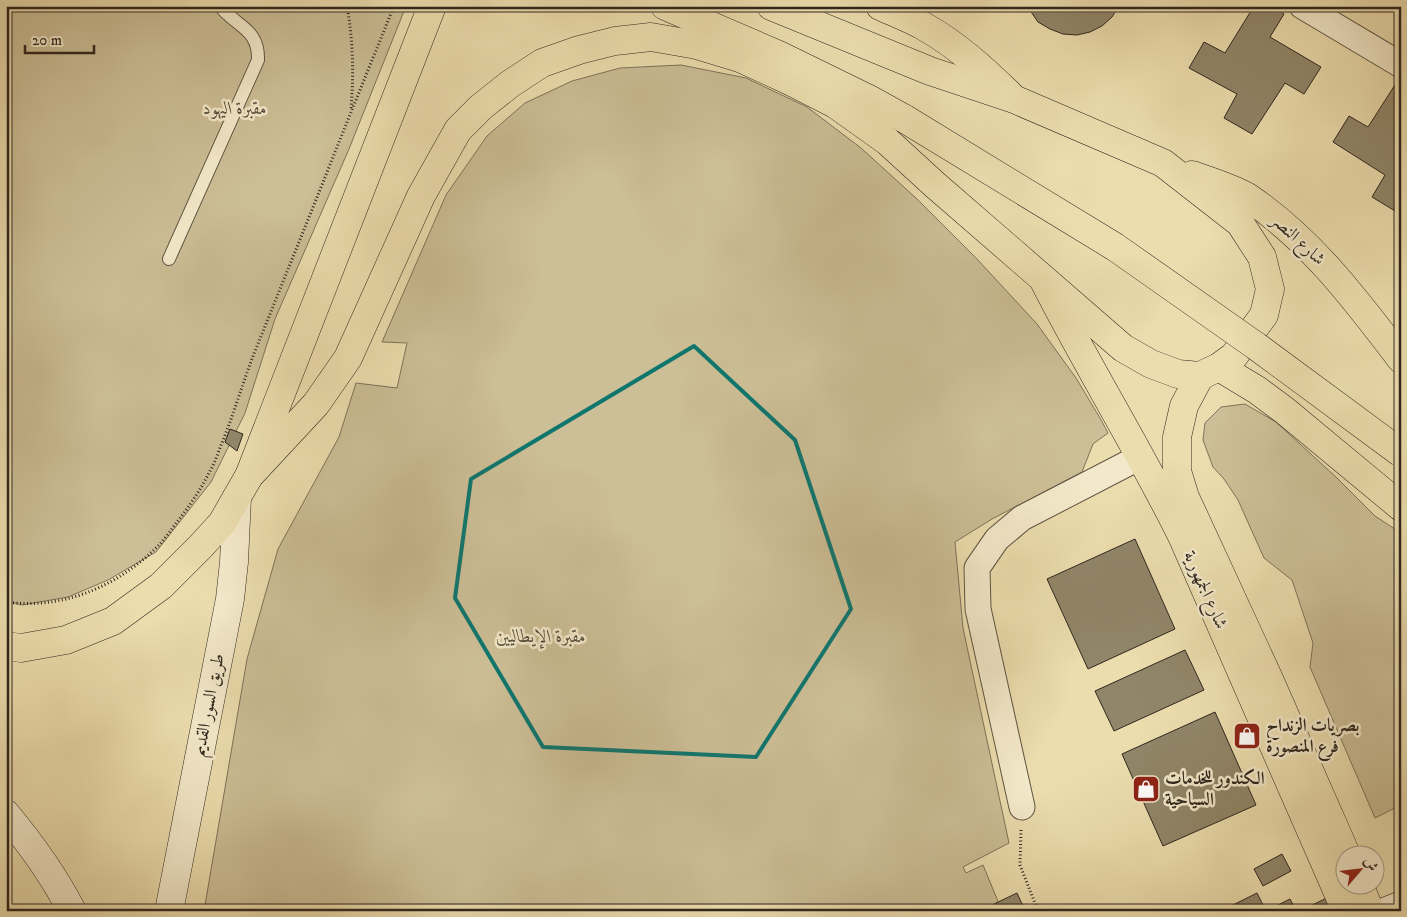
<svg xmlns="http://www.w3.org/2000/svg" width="1407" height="917" font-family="'IM FELL DW Pica',Amiri,serif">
<rect width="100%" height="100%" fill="#ecddae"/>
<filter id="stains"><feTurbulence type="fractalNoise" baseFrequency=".004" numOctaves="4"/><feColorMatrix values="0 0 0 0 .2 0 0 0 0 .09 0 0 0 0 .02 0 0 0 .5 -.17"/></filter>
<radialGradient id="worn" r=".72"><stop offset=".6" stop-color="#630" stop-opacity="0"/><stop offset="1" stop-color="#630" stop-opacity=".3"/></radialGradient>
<g fill="#ccbe96" stroke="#7e725a">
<polygon points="6,6 406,6 349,149 275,319 245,413 211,482 156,552 108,580 68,597 22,605 6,601"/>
<polygon points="681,65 746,78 807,107 861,148 917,199 977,259 1037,324 1076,378 1100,418 1108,433 1093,444 1082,472 992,519 955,542 963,628 1009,843 963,867 966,873 983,865 1002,911 204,911 247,659 278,549 339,437 356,383 397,388 407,343 382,342 446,195 487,136 525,103 572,81 620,68"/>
<polygon points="1245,404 1276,422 1337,478 1375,516 1401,533 1401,805 1375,818 1310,667 1313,643 1292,580 1264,558 1238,500 1224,479 1213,467 1203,440 1205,423 1221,407"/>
</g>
<g fill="#918669" stroke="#2f271e">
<polygon points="1027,6 1119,6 1112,17 1102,26 1090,32 1077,35 1063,34 1050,29 1038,22"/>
<polygon points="1254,6 1270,6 1284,14 1270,37 1321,67 1304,94 1285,83 1252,134 1224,118 1237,94 1189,68 1204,42 1225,53"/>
<polygon points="1400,77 1401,201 1395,211 1372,197 1385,175 1333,142 1349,116 1368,127"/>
<polygon points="230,429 243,434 237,451 225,442"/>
<polygon points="1135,539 1175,629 1088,669 1047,579"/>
<polygon points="1185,650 1204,690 1114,731 1095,691"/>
<polygon points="1215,712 1256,805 1163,846 1122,754"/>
<polygon points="1282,854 1291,871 1263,886 1254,869"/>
<polygon points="1017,893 1023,906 1012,911 997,911 994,904"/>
<polygon points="1257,893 1266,911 1221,911"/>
<polygon points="1333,895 1340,911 1300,911"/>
<polygon points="1290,899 1296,911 1270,911 1270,909"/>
</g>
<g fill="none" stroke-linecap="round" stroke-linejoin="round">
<g stroke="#5e5442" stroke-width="14">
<path id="lane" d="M169,259L258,60C259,28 236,27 220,6"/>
</g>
<g stroke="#5e5442" stroke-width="27">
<g id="street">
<polyline points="1302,6 1401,65"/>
<polyline points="1022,807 978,609 977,568 997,539 1022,518 1140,457"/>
<polyline points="1383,911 1401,904"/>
</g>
</g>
<g stroke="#2f271e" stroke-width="29">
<g id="secondary">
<path d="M6,814C31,844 54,876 72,911"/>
<polyline points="169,911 230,599 234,562 237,497"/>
</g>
</g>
<g stroke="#2f271e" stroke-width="29">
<g id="primary">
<path d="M1043,279C1087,366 1139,449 1182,536L1346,911"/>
<polyline points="1200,376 1184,406 1177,437 1177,471 1185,497 1269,679 1346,854"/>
<polyline points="1359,884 1370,911"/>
</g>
</g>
<g stroke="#2f271e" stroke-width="29">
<g id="highway">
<polyline points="665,6 779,55 869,99 905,119"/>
<path d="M880,6C895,13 911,19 925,27C957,45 983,69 1009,94"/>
<path d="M1192,175C1209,181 1235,189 1249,198C1311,240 1356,300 1401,359"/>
<polyline points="1219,367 1257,390 1284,410 1401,507"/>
<polyline points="249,476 316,404 348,358 421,196 458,130 481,107 510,84 542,63 579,50 615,41 651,37 697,45 740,58 790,81 835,104 887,141 934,184 1123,348 1151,364 1178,374 1200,376 1219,367 1234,356 1264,315 1270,289 1262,257 1240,223 1163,163 1014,99 930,71 771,6"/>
<polyline points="6,646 21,648 66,640 113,621 161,586 201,546 222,523 249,476 432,6"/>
</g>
</g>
<g stroke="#2f271e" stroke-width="3" stroke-dasharray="1 2.5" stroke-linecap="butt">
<path d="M347,6C353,40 354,74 351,108"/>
<path d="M6,602C63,610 118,586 158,546C165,539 171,530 177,522C189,507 201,489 210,471C215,463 218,452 222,443C235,411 244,378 257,346C303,233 348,119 394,6"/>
<polyline points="1021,830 1020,865 1038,911"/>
</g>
<use href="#lane" stroke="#f3e9ca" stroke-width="12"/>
<use href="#street" stroke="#f3e9ca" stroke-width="25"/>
<use href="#secondary" stroke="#f3e9ca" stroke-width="28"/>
<use href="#primary" stroke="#ecddae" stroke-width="28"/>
<use href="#highway" stroke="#ecddae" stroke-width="28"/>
<g stroke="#2f271e" stroke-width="29" stroke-linecap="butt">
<polyline id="highway-bridge" points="905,119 1115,247 1256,346 1401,453"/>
</g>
<use href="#highway-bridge" stroke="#ecddae" stroke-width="28"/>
</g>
<path fill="none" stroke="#0f766e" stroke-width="4" stroke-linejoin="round" d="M694,346L795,440L851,609L756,757L543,747L455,598L471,479Z"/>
<defs>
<g id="shop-square" transform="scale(1.4375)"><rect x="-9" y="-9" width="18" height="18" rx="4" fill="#8f2418" stroke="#f3e9ca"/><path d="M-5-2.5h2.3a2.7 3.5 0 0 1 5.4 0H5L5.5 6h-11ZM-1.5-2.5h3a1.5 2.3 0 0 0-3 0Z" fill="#fff"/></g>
</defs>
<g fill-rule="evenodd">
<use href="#shop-square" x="1247" y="736"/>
<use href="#shop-square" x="1146" y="789"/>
</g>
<g text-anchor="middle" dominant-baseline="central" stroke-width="5" stroke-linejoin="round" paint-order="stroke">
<g font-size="18" font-style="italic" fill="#564d3c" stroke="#f3e9ca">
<text x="235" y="109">مقبرة اليهود</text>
<text x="541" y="637">مقبرة الإيطاليين</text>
</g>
<g font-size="18" fill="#2f271e" stroke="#f3e9ca">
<text transform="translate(1298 240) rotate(43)">شارع النصر</text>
<text transform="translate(1205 590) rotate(66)">شارع الجمهورية</text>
<text transform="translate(209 705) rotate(-79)">طريق السور القديم</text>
</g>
<g font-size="18" font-weight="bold" fill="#2f271e" stroke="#f3e9ca" text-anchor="start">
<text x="1266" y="726">بصريات الزنداح<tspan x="1266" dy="21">فرع المنصورة</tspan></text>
<text x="1165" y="779">الكندور للخدمات<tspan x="1165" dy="21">السياحية</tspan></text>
</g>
</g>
<rect width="1407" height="917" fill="none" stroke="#ecddae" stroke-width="25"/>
<rect x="8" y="8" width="1392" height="902" fill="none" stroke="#2f271e" stroke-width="2.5"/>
<rect x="12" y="12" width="1382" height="892" fill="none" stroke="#2f271e"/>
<g transform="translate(1360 870) rotate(62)"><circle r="24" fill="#f3e9ca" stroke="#a59b85"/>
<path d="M0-4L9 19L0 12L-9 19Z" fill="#8f2418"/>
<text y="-8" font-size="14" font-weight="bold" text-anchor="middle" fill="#2f271e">ش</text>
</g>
<path d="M25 45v8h69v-8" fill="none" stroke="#2f271e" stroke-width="2.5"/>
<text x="32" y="45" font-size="15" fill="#2f271e" stroke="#f3e9ca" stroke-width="4" paint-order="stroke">20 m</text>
<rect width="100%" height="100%" filter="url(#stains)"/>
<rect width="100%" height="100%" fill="url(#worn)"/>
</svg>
